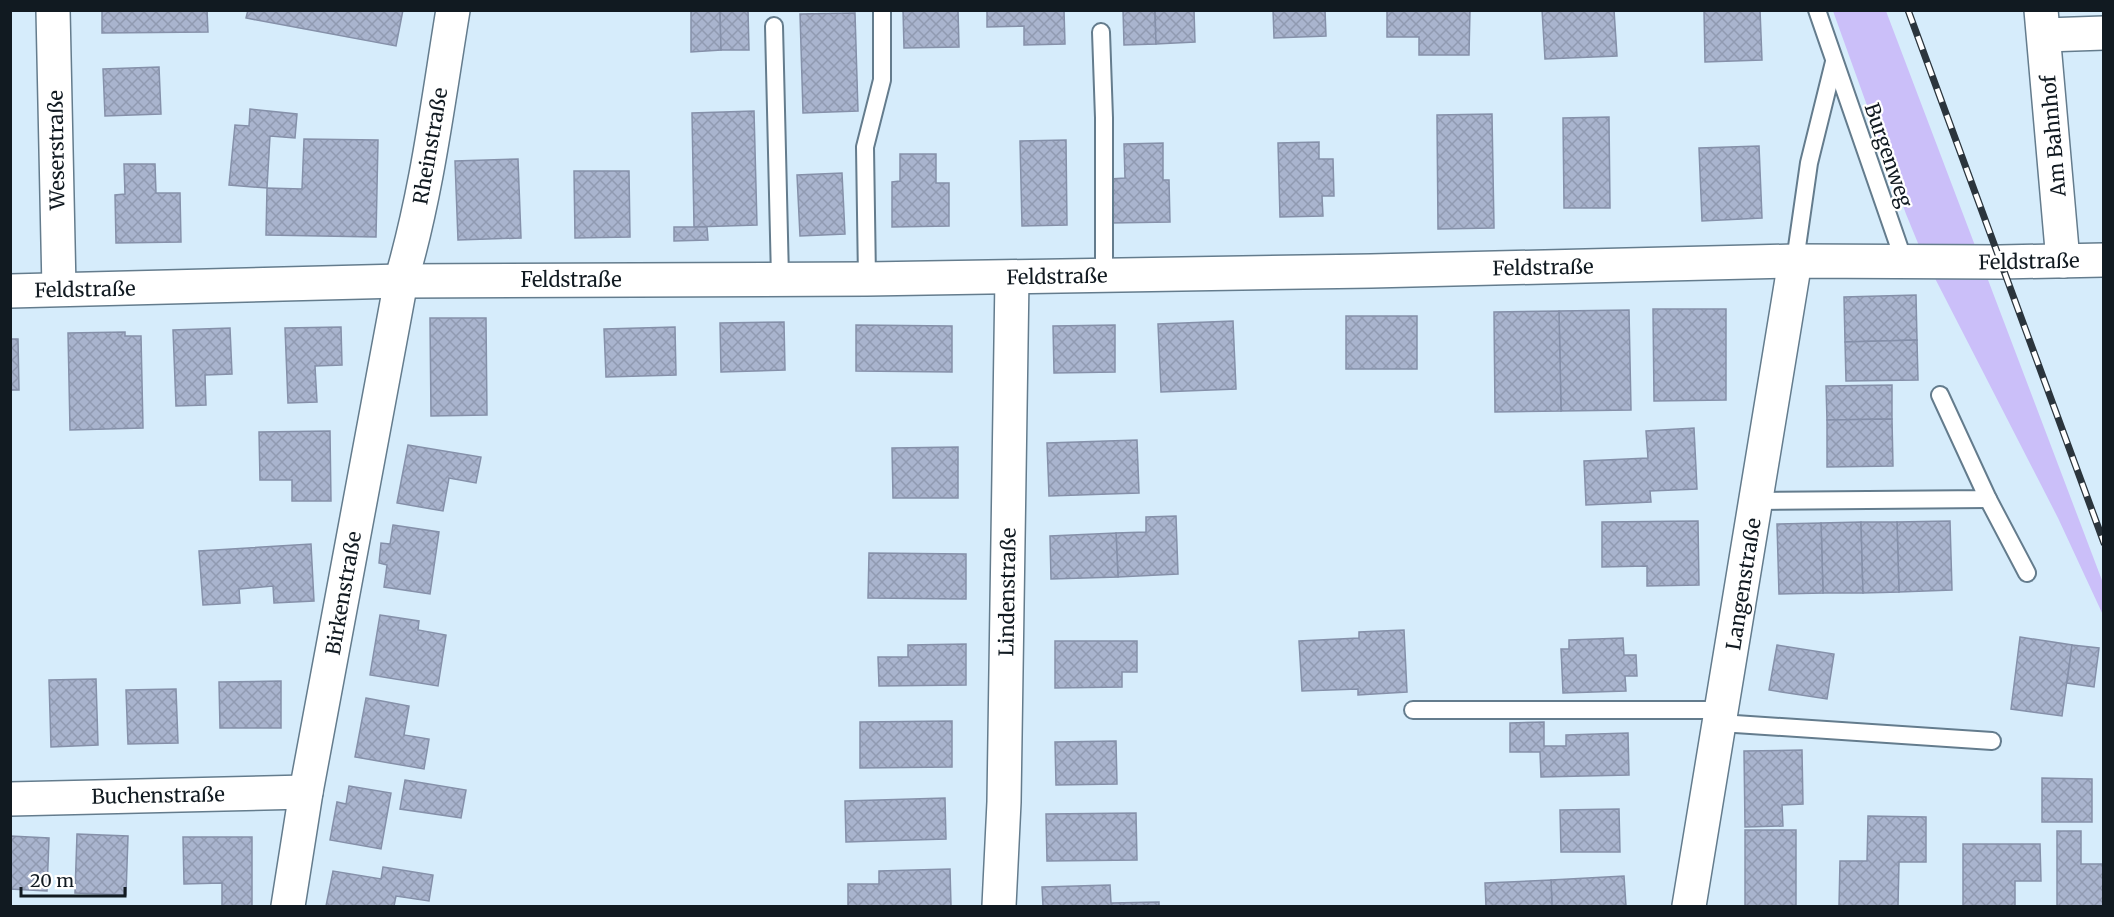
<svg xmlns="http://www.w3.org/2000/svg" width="2114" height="917" font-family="Merriweather,serif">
<defs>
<pattern id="building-cross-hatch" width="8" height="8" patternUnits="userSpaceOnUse" patternTransform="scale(1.5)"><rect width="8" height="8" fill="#a9b4ce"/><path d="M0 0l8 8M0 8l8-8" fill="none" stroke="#909ab1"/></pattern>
</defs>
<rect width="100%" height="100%" fill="#d6ecfb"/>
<polygon fill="#cbbff9" points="1833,11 1886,11 2103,583 2103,615 2058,518 1922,253 1906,214"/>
<g fill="url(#building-cross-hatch)" stroke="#8590a9" stroke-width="1.5">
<polygon points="102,10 207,10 208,32 102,33"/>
<polygon points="248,10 403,10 396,46 246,18"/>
<polygon points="691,10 720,10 721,50 691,52"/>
<polygon points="720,10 748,10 749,50 721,50"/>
<polygon points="903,10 958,10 959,47 904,48"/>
<polygon points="987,10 1064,10 1065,44 1024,45 1024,26 987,27"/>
<polygon points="1123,10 1155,10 1156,44 1124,45"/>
<polygon points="1155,10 1194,10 1195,42 1156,44"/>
<polygon points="1273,10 1325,10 1326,36 1274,38"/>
<polygon points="1387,10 1470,10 1469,55 1419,55 1419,37 1387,37"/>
<polygon points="1542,10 1614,10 1617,56 1545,59"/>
<polygon points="1704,10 1760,10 1762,60 1705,62"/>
<polygon points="855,13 858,111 803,113 800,14"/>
<polygon points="159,67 161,114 105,116 103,69"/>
<polygon points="250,109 297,114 295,138 270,136 267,188 229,185 235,125 249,126"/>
<polygon points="754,111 757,225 694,227 692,113"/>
<polygon points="1492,114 1494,228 1438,229 1437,115"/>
<polygon points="1609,117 1610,208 1564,208 1563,118"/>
<polygon points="304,139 378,140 376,237 266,235 267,188 302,189"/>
<polygon points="1066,140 1067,225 1022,226 1020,141"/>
<polygon points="1319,142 1319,159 1333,159 1334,196 1322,196 1323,216 1280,217 1278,143"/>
<polygon points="1163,143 1163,180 1169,180 1170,222 1111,223 1110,179 1125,178 1124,144"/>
<polygon points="1759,146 1762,218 1702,221 1699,148"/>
<polygon points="900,154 936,154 936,183 949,183 949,226 892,227 892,182 900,181"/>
<polygon points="518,159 521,238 458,240 455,161"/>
<polygon points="124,164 155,164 156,193 180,193 181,242 116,243 115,195 125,194"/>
<polygon points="574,171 629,171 630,237 575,238"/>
<polygon points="842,173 845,234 800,236 797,175"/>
<polygon points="674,227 707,227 708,240 674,241"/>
<polygon points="1916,295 1917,340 1845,342 1844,297"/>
<polygon points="1653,309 1726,309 1726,400 1654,401"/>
<polygon points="1629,310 1631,410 1561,411 1559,311"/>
<polygon points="1559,311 1561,411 1495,412 1494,312"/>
<rect x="1346" y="316" width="71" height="53"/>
<polygon points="430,318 486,318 487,415 431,416"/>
<polygon points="1233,321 1236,389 1161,392 1158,324"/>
<polygon points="784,322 785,370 721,372 720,323"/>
<polygon points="856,325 952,326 952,372 856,371"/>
<polygon points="1115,325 1115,372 1054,373 1053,326"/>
<polygon points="341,327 342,365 315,366 317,402 288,403 285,328"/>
<polygon points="675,327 676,375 606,377 604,329"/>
<polygon points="230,328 232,374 205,375 206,405 176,406 173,330"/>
<polygon points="125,332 125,336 141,336 143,428 70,430 68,333"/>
<polygon points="10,339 18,339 19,390 10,390"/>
<polygon points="1917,340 1918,380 1846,381 1845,342"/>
<polygon points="1892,385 1892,419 1827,420 1826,386"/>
<polygon points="1892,419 1893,466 1827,467 1827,420"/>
<polygon points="1694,428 1697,489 1650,491 1651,502 1586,505 1584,461 1648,458 1646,431"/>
<polygon points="330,431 331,501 292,501 292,480 260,480 259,432"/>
<polygon points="1137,440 1139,493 1049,496 1047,443"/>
<polygon points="408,445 481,457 476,483 449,478 443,511 397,503"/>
<polygon points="958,447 958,498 893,498 892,448"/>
<polygon points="1176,516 1178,574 1118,577 1116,533 1146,532 1146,517"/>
<polygon points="1698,521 1699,585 1647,586 1647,566 1602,567 1602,522"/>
<polygon points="1950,521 1952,590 1899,592 1897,522"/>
<polygon points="1861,522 1863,593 1823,593 1821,523"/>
<polygon points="1861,522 1897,522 1899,592 1863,593"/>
<polygon points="1821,523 1823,593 1779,594 1777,524"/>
<polygon points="393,525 439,532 430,594 384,587 387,565 379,563 381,543 390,544"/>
<polygon points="1116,533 1118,577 1051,579 1050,536"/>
<polygon points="311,544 314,601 274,603 273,586 239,589 240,603 203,605 199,551"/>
<polygon points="869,553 966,554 966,599 868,598"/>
<polygon points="380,615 419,621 418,630 446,635 438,686 370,675"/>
<polygon points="1404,630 1407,692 1358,695 1358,689 1302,691 1299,641 1359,638 1359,632"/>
<polygon points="2020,637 2072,645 2062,716 2011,709"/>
<polygon points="1623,638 1624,655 1636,655 1637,676 1625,676 1626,691 1563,693 1561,649 1569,649 1569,640"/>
<polygon points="1055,641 1137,641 1137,672 1122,672 1122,687 1055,688"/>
<polygon points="966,644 966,685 879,686 878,657 908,657 908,645"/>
<polygon points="1777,645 1834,654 1827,699 1769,690"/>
<polygon points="2072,645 2099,648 2094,687 2067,683"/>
<polygon points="96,679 98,745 51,747 49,680"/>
<polygon points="281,681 281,728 220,728 219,682"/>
<polygon points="176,689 178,743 128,744 126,690"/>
<polygon points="366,698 409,706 404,735 429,739 424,769 355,757"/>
<polygon points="952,721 952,767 860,768 860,722"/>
<polygon points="1544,722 1544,746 1566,746 1566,735 1628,733 1629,775 1541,777 1540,752 1510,752 1510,723"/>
<polygon points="1116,741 1117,784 1056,785 1055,742"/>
<polygon points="1802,750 1803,804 1782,805 1783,826 1745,827 1744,751"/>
<polygon points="2042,778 2092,779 2092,822 2042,822"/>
<polygon points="405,780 466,790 461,818 400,809"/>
<polygon points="349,786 391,793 381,849 330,840 337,802 346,804"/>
<polygon points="945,798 946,839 846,842 845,801"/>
<polygon points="1619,809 1620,852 1561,852 1560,810"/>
<polygon points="1136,813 1137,860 1047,861 1046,814"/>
<polygon points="1868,816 1926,817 1926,862 1899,862 1898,906 1839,906 1840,861 1867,861"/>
<rect x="1745" y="830" width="51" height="76"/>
<polygon points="2057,831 2081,831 2081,864 2104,864 2104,906 2057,906"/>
<polygon points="77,834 128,836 126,895 75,893"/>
<polygon points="10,836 49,838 47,891 10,889"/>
<polygon points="183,837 252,837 252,906 222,906 222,883 184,884"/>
<polygon points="1963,844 2040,844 2041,881 2015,881 2015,906 1963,906"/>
<polygon points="383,867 433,875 429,901 396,896 394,906 326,906 333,871 381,879"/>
<polygon points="950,869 951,906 848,906 848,884 879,884 879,871"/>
<polygon points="1624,876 1626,906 1552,906 1551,880"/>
<polygon points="1551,880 1552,906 1486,906 1485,883"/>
<polygon points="1110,885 1111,903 1159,902 1159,906 1043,906 1042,887"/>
</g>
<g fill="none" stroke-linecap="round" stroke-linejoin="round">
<g stroke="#647c8d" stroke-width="20">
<g id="service">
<polyline points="1817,10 1904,261"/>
<polyline points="774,26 780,278"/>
<polyline points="1101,32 1104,118 1104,276"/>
<polyline points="1795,261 1809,163 1834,62"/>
<polyline points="867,279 865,147 882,80 882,10"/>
<polyline points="1988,499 2027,573"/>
<polyline points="1757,501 1988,499 1940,395"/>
<polyline points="1413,710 1722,710"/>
<polyline points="1720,723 1992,741"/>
</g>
</g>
<g stroke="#647c8d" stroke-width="36">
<g id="minor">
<polyline points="53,10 59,289"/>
<polyline points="2041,10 2063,261"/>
<polyline points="2045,35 2104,33"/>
<polyline points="10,291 401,281 867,279 1371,271 1795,261 2000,262 2104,260"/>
<polyline points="10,799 306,792"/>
<path d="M288,906L306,792L401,281C427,193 438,101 453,10"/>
<polyline points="999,906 1004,802 1012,277"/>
<polyline points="1689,906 1795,261"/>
</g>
</g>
<use href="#service" stroke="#fff" stroke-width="16"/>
<use href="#minor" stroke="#fff" stroke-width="33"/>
<g stroke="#2b353d" stroke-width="7">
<polyline id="rail" points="1908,10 2104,543"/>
</g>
<use href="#rail" stroke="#fff" stroke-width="4.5" stroke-dasharray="14" stroke-linecap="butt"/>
</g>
<g text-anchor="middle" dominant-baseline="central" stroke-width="4.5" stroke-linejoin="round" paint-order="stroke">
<g font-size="20" fill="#111a21" stroke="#fff">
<text transform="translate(2053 136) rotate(-95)">Am Bahnhof</text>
<text transform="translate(430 146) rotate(-80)">Rheinstraße</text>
<text transform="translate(56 150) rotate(-91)">Weserstraße</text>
<text transform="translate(1889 155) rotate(71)">Burgenweg</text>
<text transform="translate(2029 261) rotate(-1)">Feldstraße</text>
<text transform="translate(1543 267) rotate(-1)">Feldstraße</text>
<text transform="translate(1057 276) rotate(-1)">Feldstraße</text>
<text x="571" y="279">Feldstraße</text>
<text transform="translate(85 289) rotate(-1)">Feldstraße</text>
<text transform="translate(1743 584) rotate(-81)">Langenstraße</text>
<text transform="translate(1007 592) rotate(-89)">Lindenstraße</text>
<text transform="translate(343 593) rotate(-80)">Birkenstraße</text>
<text transform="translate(158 795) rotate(-1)">Buchenstraße</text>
</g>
</g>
<rect width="2114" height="917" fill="none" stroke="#111a21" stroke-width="24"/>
<path d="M21 887v9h104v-9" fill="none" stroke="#111a21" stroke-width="3"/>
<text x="30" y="887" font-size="18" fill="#111a21" stroke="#ffffff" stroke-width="4.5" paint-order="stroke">20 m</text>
</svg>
